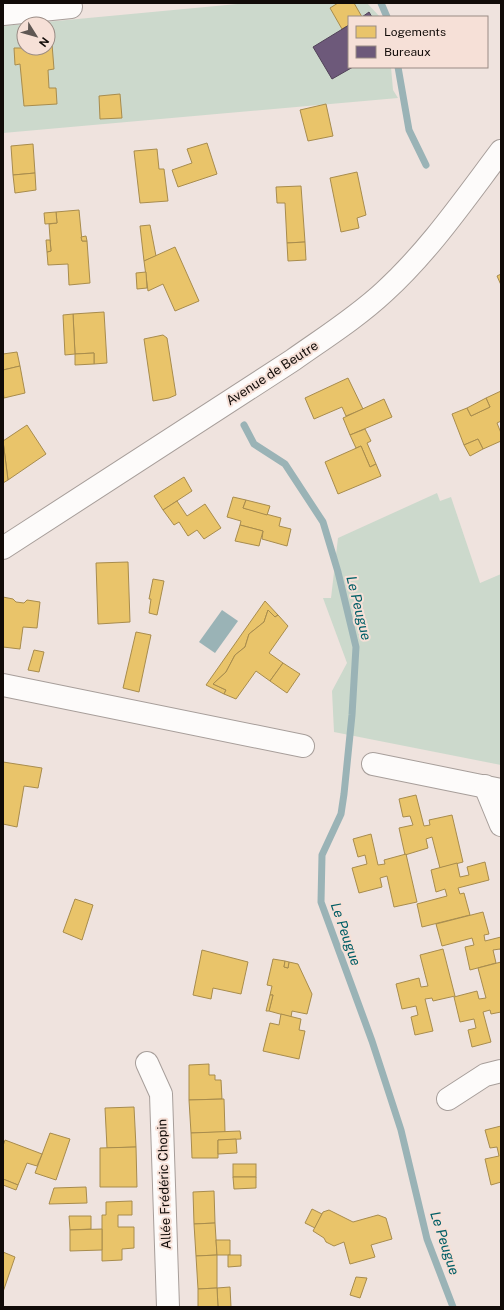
<svg xmlns="http://www.w3.org/2000/svg" width="504" height="1310" font-family="'Public Sans',sans-serif">
<rect width="100%" height="100%" fill="#efe3de"/>
<g fill="#ccd9cc" fill-rule="evenodd">
<path d="M248,3H367L380,17H349V67H391L393,90L398,98L3,133V26ZM24,24H48V48H24Z"/>
<polygon points="437,493 440,501 451,497 480,583 501,574 501,765 334,732 332,691 347,663 323,598 331,598 338,538"/>
</g>
<polygon fill="#9ab3b6" points="222,610 238,621 215,653 199,642"/>
<g fill="#e9c46a" stroke="#a88c4d">
<polygon points="338,3 354,3 362,17 349,17 349,25 342,29 330,8"/>
<polygon points="52,44 54,69 48,70 49,88 56,88 57,104 24,106 20,64 15,65 14,48 48,48 48,45"/>
<polygon points="120,94 122,118 100,119 99,96"/>
<polygon points="326,104 333,136 308,141 300,110"/>
<polygon points="207,143 217,174 178,187 172,170 192,163 187,149"/>
<polygon points="33,144 35,173 13,175 11,146"/>
<polygon points="157,149 159,169 164,169 168,201 140,203 134,151"/>
<polygon points="357,172 366,215 357,218 359,228 341,232 330,178"/>
<polygon points="35,173 36,190 15,193 13,175"/>
<polygon points="301,186 305,242 287,243 285,203 277,203 276,187"/>
<polygon points="79,210 82,241 87,241 90,283 69,285 68,264 48,265 47,252 51,251 49,224 57,223 56,212"/>
<polygon points="56,212 57,223 45,224 44,213"/>
<polygon points="150,225 156,256 144,261 140,226"/>
<polygon points="86,236 87,241 82,241 81,237"/>
<polygon points="46,240 50,240 51,251 47,252"/>
<polygon points="305,242 306,260 288,261 287,243"/>
<polygon points="175,247 199,301 175,311 163,284 148,291 144,261"/>
<polygon points="146,272 147,288 137,289 136,273"/>
<polygon points="501,274 501,285 497,276"/>
<polygon points="104,312 107,363 94,364 94,353 75,354 73,314"/>
<polygon points="73,314 75,354 65,355 63,315"/>
<polygon points="163,335 167,338 176,395 169,398 153,401 144,339"/>
<polygon points="17,352 20,366 3,370 3,354"/>
<polygon points="94,353 94,364 75,365 75,354"/>
<polygon points="20,366 25,393 4,398 3,391 3,370"/>
<polygon points="348,378 363,409 346,416 342,407 314,419 305,398"/>
<polygon points="501,391 501,421 497,423 501,433 501,441 483,449 478,439 464,445 452,414 467,408 471,416 490,407 486,398"/>
<polygon points="486,398 490,407 471,416 467,408"/>
<polygon points="384,399 392,417 350,435 343,418"/>
<polygon points="27,425 46,454 8,480 3,441"/>
<polygon points="365,429 371,441 367,443 376,464 370,467 361,446 356,448 350,435"/>
<polygon points="478,439 483,449 470,456 464,445"/>
<polygon points="3,441 8,480 3,483"/>
<polygon points="361,446 370,467 376,464 381,476 338,494 325,462"/>
<polygon points="184,477 192,491 163,510 154,496"/>
<polygon points="233,497 246,500 243,508 281,518 279,526 291,529 287,546 262,539 263,531 240,525 241,521 227,517"/>
<polygon points="246,500 270,506 267,515 243,508"/>
<polygon points="177,501 187,516 205,504 221,528 204,539 197,530 188,536 179,522 174,525 163,510"/>
<polygon points="240,525 263,531 259,546 235,541"/>
<polygon points="128,562 130,622 98,624 96,563"/>
<polygon points="153,579 164,581 157,615 149,613 151,599 149,599"/>
<polygon points="3,597 13,599 16,602 24,603 27,600 40,602 37,628 23,627 20,649 3,647"/>
<polygon points="265,601 278,615 275,617 268,610 264,622 249,634 245,647 235,655 226,672 213,684 226,690 224,694 206,685"/>
<polygon points="268,610 275,617 278,615 288,626 269,653 283,663 270,681 256,671 236,699 224,694 226,690 213,684 226,672 235,655 245,647 249,634 264,622"/>
<polygon points="136,632 151,635 139,692 123,688"/>
<polygon points="34,650 44,652 39,672 28,670"/>
<polygon points="283,663 300,674 287,693 270,681"/>
<polygon points="3,762 42,768 38,788 24,786 17,827 3,824"/>
<polygon points="416,795 424,826 430,825 429,820 452,815 463,862 440,868 432,837 426,839 428,848 405,855 399,828 413,825 410,816 403,817 399,799"/>
<polygon points="371,834 378,865 385,864 384,860 406,854 417,902 394,907 387,876 380,878 382,887 359,893 352,868 367,864 365,855 358,857 353,839"/>
<polygon points="485,862 489,880 458,888 460,894 464,893 470,915 422,927 417,904 447,896 445,889 436,892 431,870 457,863 460,877 469,875 467,867"/>
<polygon points="75,899 93,905 82,940 63,932"/>
<polygon points="483,912 489,934 484,935 485,941 501,937 501,952 500,949 493,950 496,963 470,970 465,947 474,945 472,938 442,946 436,924"/>
<polygon points="443,949 455,996 433,1001 432,998 425,999 433,1031 415,1035 411,1017 418,1015 416,1006 402,1009 396,984 419,978 421,987 428,986 420,955"/>
<polygon points="202,950 248,962 241,994 213,988 211,999 193,995"/>
<polygon points="273,959 285,961 284,967 288,968 289,962 298,964 312,994 307,1014 292,1011 291,1017 269,1011 273,995 270,995 272,986 267,985"/>
<polygon points="285,961 289,962 288,968 284,967"/>
<polygon points="501,962 501,1012 491,1014 490,1010 483,1012 491,1042 472,1047 468,1030 476,1028 474,1019 460,1022 454,997 477,991 479,999 486,998 478,968"/>
<polygon points="270,995 273,995 269,1011 266,1011"/>
<polygon points="281,1014 301,1019 299,1030 305,1031 299,1059 263,1051 270,1023 279,1025"/>
<polygon points="209,1064 209,1075 215,1075 215,1080 221,1080 222,1099 189,1100 189,1065"/>
<polygon points="224,1099 225,1132 191,1133 189,1100"/>
<polygon points="134,1107 136,1147 107,1148 105,1108"/>
<polygon points="501,1126 501,1182 491,1185 485,1159 499,1156 497,1147 490,1148 485,1130"/>
<polygon points="240,1131 241,1139 218,1140 218,1158 192,1158 191,1133"/>
<polygon points="50,1133 70,1139 56,1180 35,1173"/>
<polygon points="236,1139 237,1153 218,1154 218,1140"/>
<polygon points="5,1140 42,1154 37,1166 27,1163 18,1185 3,1179 3,1146"/>
<polygon points="136,1147 137,1187 100,1187 100,1148"/>
<rect x="233" y="1164" width="23" height="13"/>
<polygon points="233,1177 256,1177 256,1188 234,1189"/>
<polygon points="3,1179 18,1185 16,1190 3,1185"/>
<polygon points="86,1187 87,1203 49,1204 54,1188"/>
<polygon points="214,1191 215,1223 194,1224 193,1192"/>
<polygon points="132,1201 132,1215 118,1215 118,1227 134,1227 134,1248 122,1249 122,1260 102,1261 102,1215 106,1215 106,1202"/>
<polygon points="312,1209 322,1214 315,1228 305,1223"/>
<polygon points="329,1210 353,1222 378,1215 386,1218 392,1239 371,1245 375,1257 350,1264 344,1242 334,1246 326,1242 324,1238 313,1231 323,1212"/>
<polygon points="69,1216 91,1216 91,1229 70,1230"/>
<polygon points="215,1223 217,1255 196,1256 194,1224"/>
<polygon points="102,1229 102,1250 70,1251 70,1230"/>
<polygon points="216,1240 230,1240 230,1255 217,1255"/>
<polygon points="3,1252 15,1257 3,1292"/>
<polygon points="217,1255 217,1288 198,1289 196,1256"/>
<polygon points="228,1255 241,1255 241,1266 228,1267"/>
<polygon points="356,1277 367,1278 360,1298 350,1295"/>
<polygon points="230,1287 231,1307 218,1307 217,1288"/>
<polygon points="217,1288 218,1307 198,1307 198,1289"/>
</g>
<g fill="#6d597a" stroke="#514258">
<polygon points="369,12 372,17 362,17"/>
<polygon points="349,25 349,67 353,67 332,79 313,47"/>
</g>
<g fill="none" stroke-linecap="round" stroke-linejoin="round">
<g stroke="#9ab3b6" stroke-width="7">
<polyline points="381,3 387,17"/>
<polyline points="398,67 409,130 426,165"/>
<polyline points="244,425 254,444 285,464 323,522 338,572 356,647 352,715 344,794 341,814 322,855 321,902 372,1041 401,1130 427,1239 453,1307"/>
</g>
<g stroke="#a79e9a" stroke-width="24">
<g id="street">
<polyline points="3,14 71,7"/>
<polyline points="3,685 303,746"/>
<polyline points="373,764 501,790"/>
<polyline points="485,786 501,825"/>
<polyline points="147,1063 161,1094 168,1307"/>
<polyline points="448,1099 485,1075 501,1071"/>
</g>
</g>
<g stroke="#a79e9a" stroke-width="24">
<path id="secondary" d="M3,548L293,360C324,338 356,318 384,292C429,251 464,200 501,151"/>
</g>
<use href="#street" stroke="#fdfbfa" stroke-width="22"/>
<use href="#secondary" stroke="#fdfbfa" stroke-width="22"/>
</g>
<g text-anchor="middle" dominant-baseline="central" stroke-width="4" stroke-linejoin="round" paint-order="stroke">
<g font-size="13" fill="#110b08" stroke="#f6e0d7">
<text transform="translate(272 373) rotate(-33)">Avenue de Beutre</text>
<text transform="translate(164 1184) rotate(-92)">Allée Frédéric Chopin</text>
</g>
<g font-size="14" font-style="italic" fill="#005e66" stroke="#f6e0d7">
<text transform="translate(359 608) rotate(76)">Le Peugue</text>
<text transform="translate(346 934) rotate(71)">Le Peugue</text>
<text transform="translate(445 1243) rotate(72)">Le Peugue</text>
</g>
</g>
<rect width="504" height="1310" fill="none" stroke="#110b08" stroke-width="8"/>
<rect x="348" y="16" width="140" height="52" fill="#f6e0d7" stroke="#9a8b84"/>
<rect x="356" y="26" width="20" height="12" fill="#e9c46a" stroke="#9a8b84"/>
<text x="384" y="36" font-size="12" fill="#110b08">Logements</text>
<rect x="356" y="46" width="20" height="12" fill="#6d597a" stroke="#9a8b84"/>
<text x="384" y="56" font-size="12" fill="#110b08">Bureaux</text>
<g transform="translate(36 36) rotate(127)"><circle r="19" fill="#f6e0d7" stroke="#9a8b84"/>
<path d="M0-3L7 15L0 10L-7 15Z" fill="#5f5753"/>
<text y="-6" font-size="11" font-weight="bold" text-anchor="middle" fill="#110b08">N</text>
</g>
</svg>
